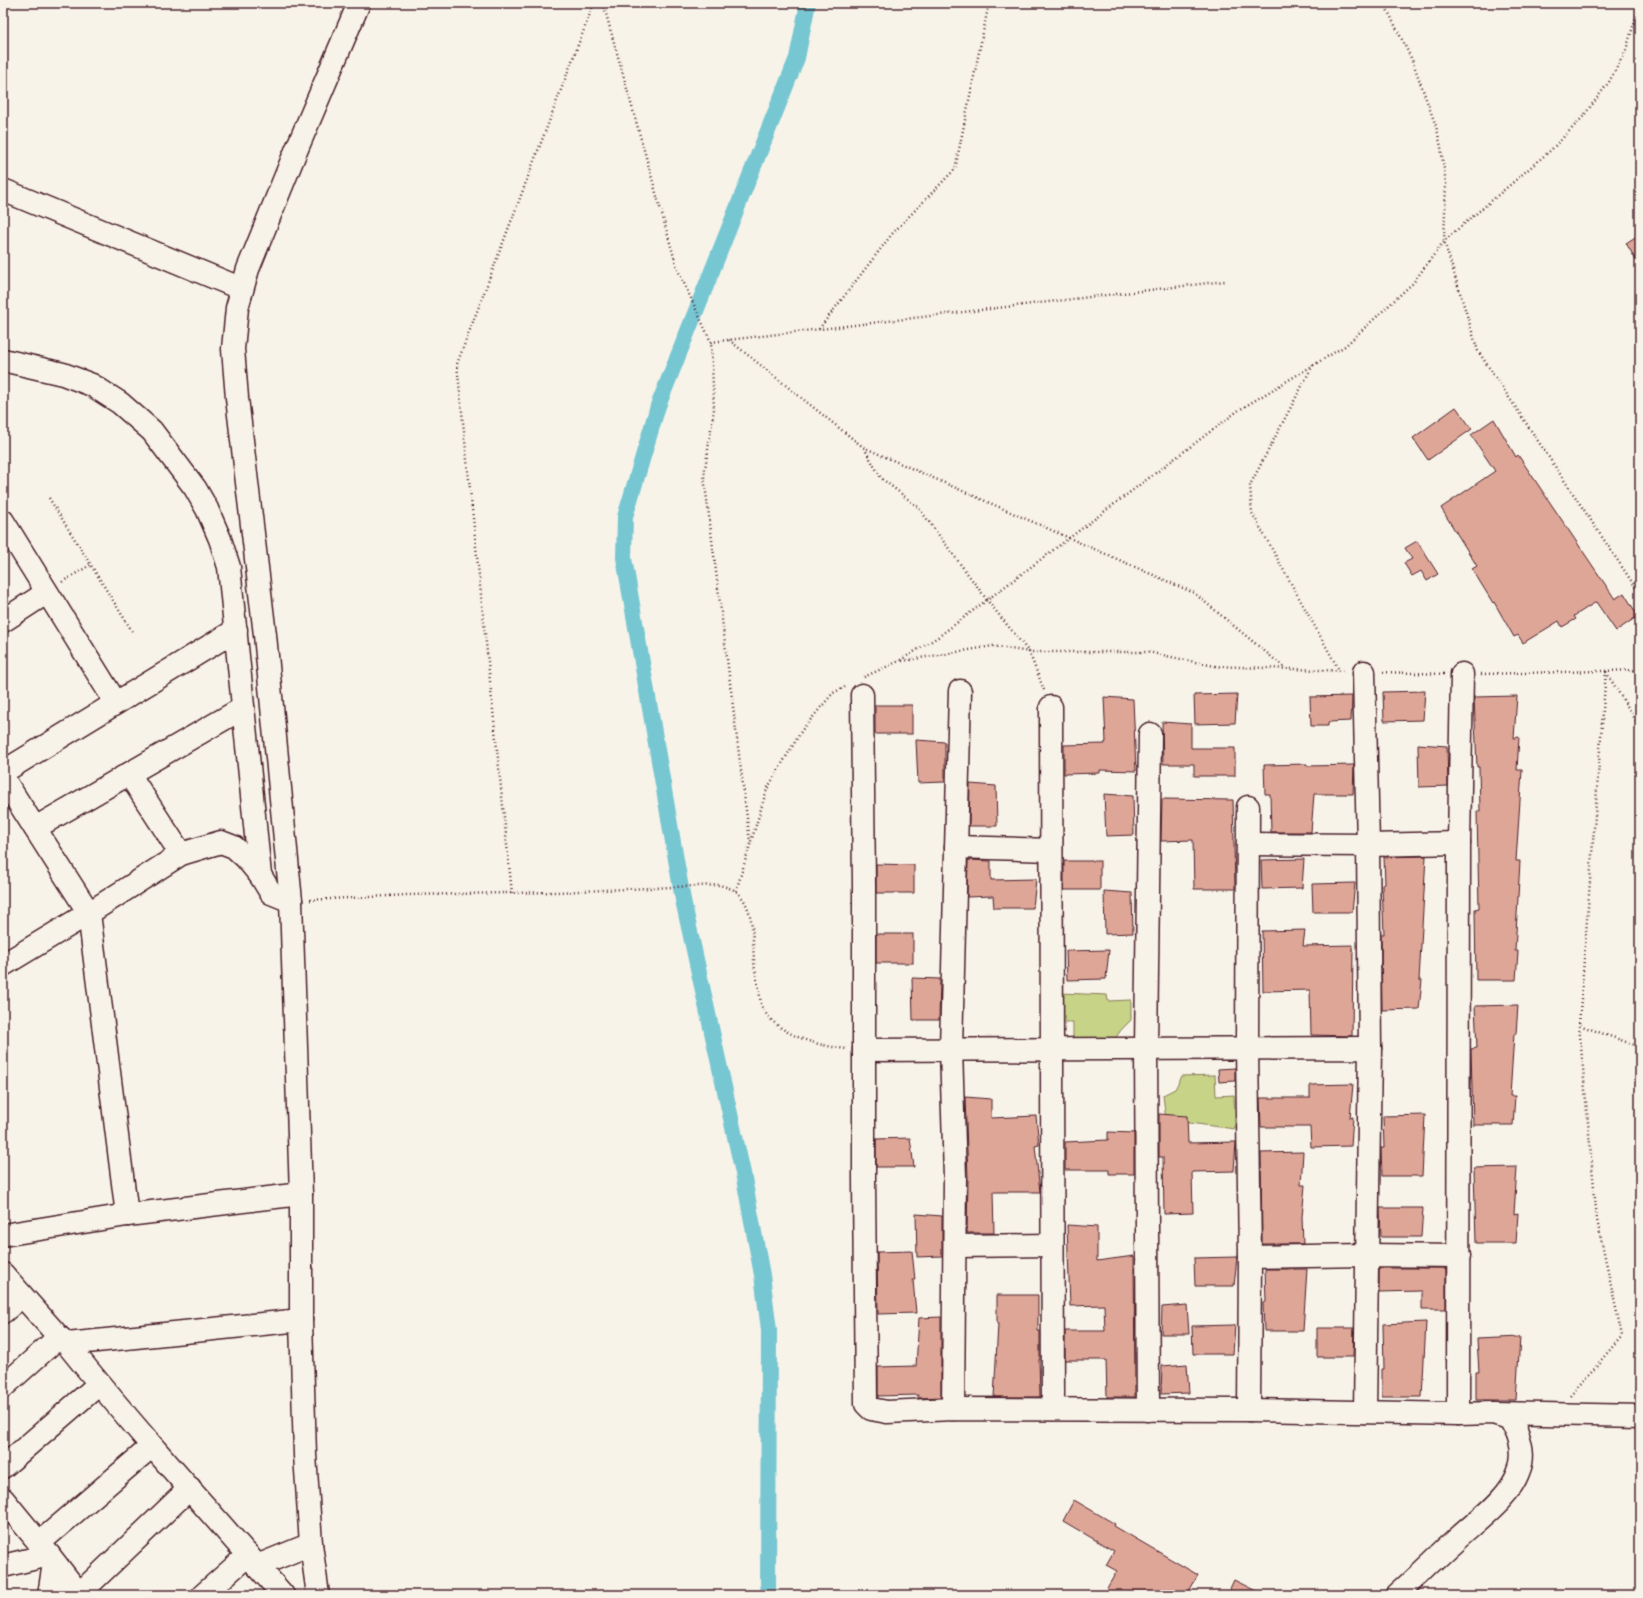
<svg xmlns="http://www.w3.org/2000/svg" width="1643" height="1598" font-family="Mynerve,sans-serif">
<rect width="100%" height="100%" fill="#f7f3e8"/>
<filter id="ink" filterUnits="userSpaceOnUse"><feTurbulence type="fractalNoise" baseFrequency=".025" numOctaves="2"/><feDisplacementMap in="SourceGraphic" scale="8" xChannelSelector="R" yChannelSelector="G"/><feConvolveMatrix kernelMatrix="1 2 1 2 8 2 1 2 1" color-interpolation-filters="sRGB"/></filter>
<g filter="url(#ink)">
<g fill="#c7d487" stroke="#887a59">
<polygon points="1061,993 1107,995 1108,1001 1131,1000 1131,1020 1121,1030 1114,1040 1073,1038 1073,1022 1061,1022"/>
<polygon points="1215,1075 1216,1096 1234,1095 1235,1129 1166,1120 1163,1095 1175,1089 1182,1076"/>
</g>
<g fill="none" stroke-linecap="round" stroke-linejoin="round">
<polyline stroke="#77c7d3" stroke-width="16" points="768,1595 769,1330 762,1275 743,1173 683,900 624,558 625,517 658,406 797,58 808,3"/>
</g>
<g fill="#dea697" stroke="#4a1f2b">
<polygon points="1640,234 1640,267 1626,243"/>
<polygon points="1456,407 1472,429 1428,460 1413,438"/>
<polygon points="1494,419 1516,457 1518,455 1615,599 1624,593 1638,616 1616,631 1596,602 1574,616 1576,619 1562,627 1559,621 1523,643 1518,635 1514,637 1494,602 1493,603 1472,569 1477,566 1441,508 1495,471 1471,435"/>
<polygon points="1417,541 1438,574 1427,581 1421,571 1412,576 1404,563 1412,559 1405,548"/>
<polygon points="1425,691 1423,720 1384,721 1383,692"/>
<polygon points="1237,694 1235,723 1195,724 1194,695"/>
<polygon points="1352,696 1351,721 1328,722 1328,726 1311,726 1310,697"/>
<polygon points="1517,696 1514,738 1519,737 1517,770 1522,770 1516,861 1520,861 1515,951 1518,951 1516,980 1476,980 1475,909 1479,908 1477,811 1480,811 1479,767 1477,767 1474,697"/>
<polygon points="1104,697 1133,699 1136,771 1100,770 1100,773 1064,774 1064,745 1105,744 1105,742 1106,742"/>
<rect x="875" y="705" width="37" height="29"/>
<polygon points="1162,722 1191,724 1191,748 1235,748 1235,776 1194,776 1194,764 1163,764"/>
<polygon points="916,740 945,742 945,782 918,783"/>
<polygon points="1418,744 1447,746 1448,786 1419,787"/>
<polygon points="1307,764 1307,766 1354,765 1353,794 1314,794 1311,832 1271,832 1270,794 1265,794 1264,765"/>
<polygon points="970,784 996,786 997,826 969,826"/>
<polygon points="1104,794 1133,796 1134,835 1106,836"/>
<polygon points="1162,799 1233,800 1235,889 1194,889 1193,840 1161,841"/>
<polygon points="1426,856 1419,980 1422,980 1419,1009 1382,1010 1381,934 1384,934 1382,885 1385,884 1384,857"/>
<polygon points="1304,859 1302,888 1262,889 1261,860"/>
<polygon points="968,860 991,861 991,880 1036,879 1033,908 994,908 993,896 967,897"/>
<rect x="1064" y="861" width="36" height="29"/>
<polygon points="876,864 914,865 914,893 876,893"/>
<polygon points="1355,883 1352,912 1313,912 1312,884"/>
<polygon points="1104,891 1132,893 1133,933 1105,934"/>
<polygon points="1305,930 1303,946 1353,945 1352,1036 1311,1035 1310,990 1263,991 1262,931"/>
<rect x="876" y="934" width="37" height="29"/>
<polygon points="1109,950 1106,979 1067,980 1066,951"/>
<polygon points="912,978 940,979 939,1020 913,1020"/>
<polygon points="1518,1005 1516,1034 1514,1034 1510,1096 1515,1096 1513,1125 1473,1125 1471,1049 1477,1048 1475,1006"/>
<polygon points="1235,1068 1235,1081 1219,1082 1218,1069"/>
<polygon points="1353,1084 1350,1118 1353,1117 1351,1146 1311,1147 1310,1127 1261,1127 1260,1098 1310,1098 1310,1085"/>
<polygon points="965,1097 991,1099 991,1118 1036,1116 1039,1145 1035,1146 1040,1192 993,1192 994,1233 967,1233 968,1177"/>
<polygon points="1159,1114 1187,1116 1188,1143 1236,1142 1234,1171 1192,1172 1193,1213 1164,1214 1163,1157 1159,1157"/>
<polygon points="1425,1115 1422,1176 1382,1176 1381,1148 1384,1148 1383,1116"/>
<polygon points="1108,1132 1134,1133 1134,1174 1109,1174 1109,1170 1065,1170 1065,1142 1108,1140"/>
<polygon points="910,1138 914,1167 876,1167 876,1139"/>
<polygon points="1303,1152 1301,1185 1305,1185 1302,1217 1303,1244 1262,1244 1261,1153"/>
<polygon points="1517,1167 1514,1214 1518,1213 1516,1243 1476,1243 1474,1168"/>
<polygon points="1380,1208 1423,1208 1421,1237 1381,1237"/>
<polygon points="916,1214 942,1216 942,1256 917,1257"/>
<polygon points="1067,1225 1097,1227 1097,1261 1134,1256 1135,1397 1107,1397 1106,1360 1065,1360 1065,1331 1105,1331 1104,1305 1070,1306"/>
<polygon points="912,1251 915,1280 913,1280 916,1313 878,1314 877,1252"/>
<polygon points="1237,1257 1234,1286 1195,1286 1194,1258"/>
<polygon points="1379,1268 1446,1268 1446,1309 1422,1309 1422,1291 1379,1292"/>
<polygon points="1265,1269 1307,1269 1303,1331 1264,1331 1263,1303 1266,1302"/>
<polygon points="997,1295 1038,1295 1038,1331 1040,1331 1040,1359 1039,1359 1040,1397 994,1397 998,1324 997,1324"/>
<polygon points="1187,1305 1189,1334 1161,1334 1162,1307"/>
<polygon points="941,1317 941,1397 918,1398 918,1395 878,1396 878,1367 916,1366 919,1318"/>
<polygon points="1426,1322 1422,1397 1382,1397 1382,1369 1384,1369 1383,1324"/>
<polygon points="1235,1325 1233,1354 1193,1354 1192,1326"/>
<polygon points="1317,1328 1354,1328 1353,1357 1317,1357"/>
<polygon points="1520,1337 1516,1400 1476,1400 1476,1372 1479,1372 1477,1339"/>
<polygon points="1187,1364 1189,1393 1161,1394 1162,1366"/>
<polygon points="1074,1500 1115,1524 1114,1526 1198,1575 1187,1595 1103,1595 1117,1571 1106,1565 1114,1551 1063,1521"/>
<polygon points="1234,1580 1264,1595 1227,1595"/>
</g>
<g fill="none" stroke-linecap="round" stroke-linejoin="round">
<g stroke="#4a1f2b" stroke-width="25">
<g id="minor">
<polyline points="3,190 242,289"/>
<polyline points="3,360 63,374 92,385 120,403 152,431 195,488 207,509 220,539 229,567 260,875"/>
<polyline points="3,521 116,703"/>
<polyline points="3,621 46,593"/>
<polyline points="1364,672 1368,845 1370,1048"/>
<path d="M862,695L864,886V1180L866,1404L871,1409L887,1412L953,1409L1249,1410L1458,1414L1493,1413L1509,1418C1519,1433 1526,1453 1519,1470C1510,1498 1476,1521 1456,1540C1436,1558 1417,1577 1397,1595"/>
<polyline points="1051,707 1053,1409"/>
<polyline points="3,772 236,630"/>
<polyline points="129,774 181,854"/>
<polyline points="3,778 89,913 127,1215"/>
<polyline points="1248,807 1247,1048 1250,1257 1249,1410"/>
<polyline points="35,828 243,708"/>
<polyline points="1248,844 1368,845 1459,843"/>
<polyline points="956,847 1051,850"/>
<polyline points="3,965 89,913 181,854 221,842 234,847 246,858 260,875 271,893 291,901"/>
<polyline points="864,1050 1370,1048 1365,1412"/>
<polyline points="3,1235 127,1215 301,1194"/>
<polyline points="955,1246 1052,1245"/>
<polyline points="1250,1257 1366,1255 1459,1256"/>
<path d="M3,1274L59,1337L67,1344C136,1430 210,1512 283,1595"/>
<polyline points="3,1312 22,1296"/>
<polyline points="67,1344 301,1320"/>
<polyline points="3,1387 59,1337"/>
<polyline points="953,1409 955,1177 951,1049 960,691"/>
<polyline points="1148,1410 1146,1048 1150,734"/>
<polyline points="1494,1413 1640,1416"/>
<polyline points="1458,1414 1459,843 1462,674"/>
<polyline points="3,1467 99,1384"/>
<polyline points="3,1499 49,1555 80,1595"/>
<polyline points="39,1543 151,1447"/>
<polyline points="3,1566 49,1555"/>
<polyline points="257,1566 311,1544"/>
<polyline points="79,1594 190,1488"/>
<polyline points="49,1595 54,1563"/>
<polyline points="203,1595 248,1555"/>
<polyline points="318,1595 311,1544 305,1455 301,1320 301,1194 291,901 265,635 237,398 233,349 237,308 248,269 293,158 359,3"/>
</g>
</g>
<g stroke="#4a1f2b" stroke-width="2.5" stroke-dasharray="1 3" stroke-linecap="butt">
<polyline points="603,3 677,268 711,342 714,409 704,476 750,842"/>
<polyline points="1384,3 1412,60 1436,126 1441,147 1446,184 1444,241 1478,351 1640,594"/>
<polyline points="819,329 892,234 955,169 989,3"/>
<polyline points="729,340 863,447 1194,593 1285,668"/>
<polyline points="711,342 1225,281"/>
<polyline points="1313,365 1250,485 1252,513 1339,670"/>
<polyline points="864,448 881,478 918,507 987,600 1029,652 1044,690"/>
<polyline points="49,498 132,631"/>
<polyline points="62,582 90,565"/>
<polyline points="902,661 993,646 1029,652 1148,652 1214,666 1346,671"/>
<polyline points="1606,671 1579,1025 1640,1047"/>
<polyline points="1383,672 1444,674"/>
<polyline points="1606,672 1640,727"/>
<polyline points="1481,674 1640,670"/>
<polyline points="864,677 899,661 938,637 1239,410 1345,346 1413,283 1444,241 1551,150 1582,118 1609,82 1626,50 1640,3"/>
<polyline points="736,891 767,789 802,730 833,693 845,687"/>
<polyline points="512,893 457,364 594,3"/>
<path d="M310,900L408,895L557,892L720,885C725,887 732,888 737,892C755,909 752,936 754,959C754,969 757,979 759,989C760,994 760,1002 762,1007C776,1035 818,1046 847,1049"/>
<polyline points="1570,1396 1622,1336 1597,1220 1579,1025"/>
</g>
<use href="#minor" stroke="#f7f3e8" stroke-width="22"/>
</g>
</g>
<rect width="1643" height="1598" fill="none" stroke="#f7f3e8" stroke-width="16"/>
<rect x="8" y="8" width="1627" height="1582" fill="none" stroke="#4a1f2b" stroke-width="1.5" filter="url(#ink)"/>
</svg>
